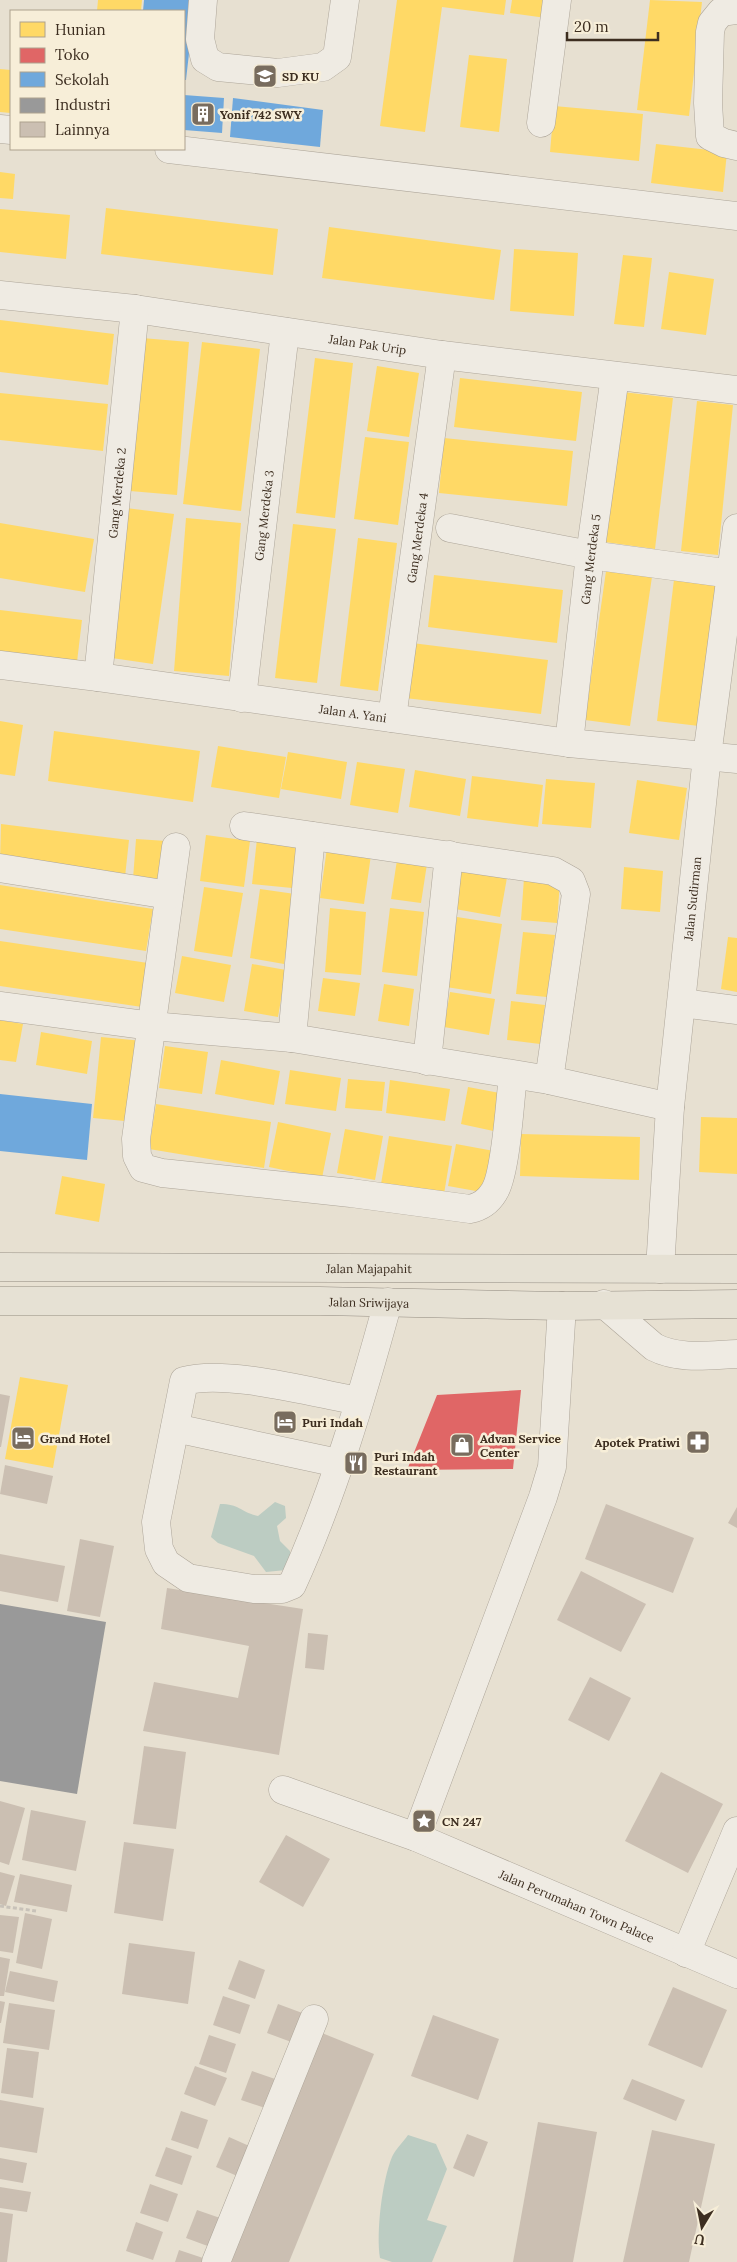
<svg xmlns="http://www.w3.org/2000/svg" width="737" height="2262" font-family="Lora,serif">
<rect width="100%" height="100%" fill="#e7e0d1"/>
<g fill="#bcccc2">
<path d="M275,1502L285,1506L286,1518L277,1526L280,1541L290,1551V1561L286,1570L266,1572L254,1556L218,1543L211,1537L220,1504C240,1504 240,1512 258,1516Z"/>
<path d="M408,2135L436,2144L447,2169L427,2220L447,2226L432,2262H392L380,2258C376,2233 382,2181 392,2157C395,2150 403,2142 408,2135Z"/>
</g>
<g fill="#ffd966">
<polygon points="98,0 142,0 141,11 97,11"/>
<polygon points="397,0 506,0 504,15 442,7 425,132 380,126"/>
<polygon points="512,0 548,0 546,18 510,13"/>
<polygon points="650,0 702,2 689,116 637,110"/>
<polygon points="469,55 507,59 499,132 460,127"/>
<polygon points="0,69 11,70 11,113 0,112"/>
<polygon points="554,106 643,114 639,161 550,152"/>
<polygon points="656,144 727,152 723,192 651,183"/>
<polygon points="0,172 15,174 13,199 0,198"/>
<polygon points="106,208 278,229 273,275 101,254"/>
<polygon points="0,209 70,215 66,259 0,252"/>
<polygon points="329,227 501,250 494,300 322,278"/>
<polygon points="514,249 578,253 574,316 510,311"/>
<polygon points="623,255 652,258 644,327 614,324"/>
<polygon points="669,272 714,279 706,335 661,329"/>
<polygon points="0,320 114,334 108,385 0,372"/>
<polygon points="142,338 189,342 177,495 130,491"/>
<polygon points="202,342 260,349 241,511 183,504"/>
<polygon points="315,358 353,363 335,518 296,513"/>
<polygon points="377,366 419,373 409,437 367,431"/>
<polygon points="460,378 582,392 576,441 454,427"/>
<polygon points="623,392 673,398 655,549 605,542"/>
<polygon points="0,393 108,404 103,451 0,440"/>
<polygon points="697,401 733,405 718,555 681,551"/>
<polygon points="365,437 409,442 398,525 354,519"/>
<polygon points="444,438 573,451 567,506 439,493"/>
<polygon points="126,508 174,514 153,664 105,657"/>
<polygon points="186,518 241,523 229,676 174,671"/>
<polygon points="0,523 94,539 85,592 0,578"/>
<polygon points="293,524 336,529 317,683 275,678"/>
<polygon points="358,538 397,543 378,691 340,686"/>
<polygon points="607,564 653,570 630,726 585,720"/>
<polygon points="675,571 718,576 699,726 657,721"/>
<polygon points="434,575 563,590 557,643 428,627"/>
<polygon points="0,610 82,620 77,662 0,652"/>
<polygon points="412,643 548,660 541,714 405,698"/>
<polygon points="0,721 23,725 15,776 0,774"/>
<polygon points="54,731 200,751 193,802 48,781"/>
<polygon points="218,746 286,757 279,798 211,787"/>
<polygon points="288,752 347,762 341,799 281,789"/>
<polygon points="357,762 405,769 398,813 350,805"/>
<polygon points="415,770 466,779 460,816 409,807"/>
<polygon points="472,776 543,785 538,827 467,818"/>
<polygon points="546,779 595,783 591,828 542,824"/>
<polygon points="637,780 687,788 679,840 629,833"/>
<polygon points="1,824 129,840 125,877 0,862"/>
<polygon points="206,835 250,841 244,887 200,881"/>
<polygon points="136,839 167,841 165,881 133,879"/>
<polygon points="257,839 297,844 292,888 252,884"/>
<polygon points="327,848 371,855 364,904 320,898"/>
<polygon points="397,860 427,864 421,903 391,899"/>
<polygon points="463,864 508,872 500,917 455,909"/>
<polygon points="624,867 663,871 660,912 621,909"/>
<polygon points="524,878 560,881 557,923 521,920"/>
<polygon points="0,885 153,909 146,951 0,929"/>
<polygon points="204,887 243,893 232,957 194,951"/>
<polygon points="260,889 295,894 284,964 250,958"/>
<polygon points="330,908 366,912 361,975 325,972"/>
<polygon points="390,908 424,912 417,976 382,972"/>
<polygon points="457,917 502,924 491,994 446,987"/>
<polygon points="523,932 555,935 547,997 516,994"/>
<polygon points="728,937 737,938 737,992 721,989"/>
<polygon points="0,941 148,963 142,1007 0,986"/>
<polygon points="182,956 231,965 224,1002 175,993"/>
<polygon points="252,964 286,970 278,1017 244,1011"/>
<polygon points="323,978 360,983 355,1016 318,1011"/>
<polygon points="384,984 414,989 409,1026 378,1021"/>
<polygon points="450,992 495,999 489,1035 444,1027"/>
<polygon points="511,1001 545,1005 540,1044 507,1040"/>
<polygon points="0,1020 23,1024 16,1062 0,1060"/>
<polygon points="41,1032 92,1041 87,1074 36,1065"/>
<polygon points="101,1037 143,1041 135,1122 93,1118"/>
<polygon points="165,1046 208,1052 202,1094 159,1088"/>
<polygon points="221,1060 280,1071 274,1105 215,1094"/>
<polygon points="290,1070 341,1078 336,1111 285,1104"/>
<polygon points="348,1079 385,1082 382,1111 345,1108"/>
<polygon points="390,1080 450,1089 445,1121 386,1113"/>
<polygon points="468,1087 505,1094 498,1132 461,1124"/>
<polygon points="156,1104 271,1122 264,1168 149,1149"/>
<polygon points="701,1117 737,1118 737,1174 699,1172"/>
<polygon points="278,1122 331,1133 322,1178 269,1167"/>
<polygon points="345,1129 383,1136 375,1180 337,1173"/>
<polygon points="521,1134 640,1137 639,1180 520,1176"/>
<polygon points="389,1136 452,1146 444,1194 381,1184"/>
<polygon points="456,1144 494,1151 487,1193 448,1186"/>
<polygon points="62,1176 105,1184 99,1222 55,1214"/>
<polygon points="20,1377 68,1385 53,1468 5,1459"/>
</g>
<polygon fill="#e06666" points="521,1390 513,1469 407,1470 437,1395"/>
<g fill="#6fa8dc">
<polygon points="144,0 195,0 186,80 184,80 184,11 143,11"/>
<polygon points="184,95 224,98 222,133 184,130"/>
<polygon points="233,98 323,110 320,147 230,137"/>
<polygon points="0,1094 92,1104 87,1160 0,1151"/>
</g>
<polygon fill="#999" points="0,1604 106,1622 77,1794 0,1781"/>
<g fill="#cbbfb2">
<polygon points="0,1394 10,1396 1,1447 0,1447"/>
<polygon points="5,1465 53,1476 47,1504 0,1494"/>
<polygon points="606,1504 694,1538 673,1593 585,1559"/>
<polygon points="737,1507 737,1528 728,1523"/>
<polygon points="80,1539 114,1546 100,1617 67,1611"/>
<polygon points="0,1554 65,1566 58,1602 0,1591"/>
<polygon points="581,1571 646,1604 621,1652 557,1620"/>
<polygon points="167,1588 303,1609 279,1755 143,1731 154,1682 238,1698 249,1646 161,1629"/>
<polygon points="308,1633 328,1635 324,1670 305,1668"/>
<polygon points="590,1677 631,1698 609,1741 568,1720"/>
<polygon points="144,1746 186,1752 176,1829 133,1824"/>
<polygon points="661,1772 723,1804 688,1873 625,1841"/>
<polygon points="0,1801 25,1808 9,1865 0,1862"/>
<polygon points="31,1810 86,1821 76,1871 22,1860"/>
<polygon points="286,1835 330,1859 303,1907 259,1882"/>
<polygon points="124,1842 174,1849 163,1921 114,1913"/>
<polygon points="0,1872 15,1876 6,1906 0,1904"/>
<polygon points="20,1874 72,1885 67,1912 14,1902"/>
<polygon points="25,1913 52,1919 42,1969 16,1963"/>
<polygon points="0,1915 19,1917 13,1953 0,1951"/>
<polygon points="129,1943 195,1952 188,2004 122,1994"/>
<polygon points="0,1957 10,1959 4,1996 0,1996"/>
<polygon points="239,1960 265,1970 255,1999 228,1989"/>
<polygon points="10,1971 58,1981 54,2002 5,1992"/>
<polygon points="673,1987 727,2010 702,2068 648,2045"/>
<polygon points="223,1996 250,2005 240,2034 213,2025"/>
<polygon points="0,2001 5,2002 1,2023 0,2023"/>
<polygon points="9,2003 55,2010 49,2050 3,2043"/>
<polygon points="278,2004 305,2014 294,2043 267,2033"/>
<polygon points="433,2015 499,2039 478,2100 411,2076"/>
<polygon points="317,2031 374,2054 289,2262 224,2262"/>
<polygon points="209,2035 236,2044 226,2073 199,2064"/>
<polygon points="7,2048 39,2052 33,2098 1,2093"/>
<polygon points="195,2066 227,2078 215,2106 184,2094"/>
<polygon points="252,2071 278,2080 268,2109 241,2100"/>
<polygon points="632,2079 685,2100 676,2121 623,2099"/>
<polygon points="0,2100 44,2108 37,2153 0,2147"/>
<polygon points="181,2111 208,2120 198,2149 171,2140"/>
<polygon points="538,2122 597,2132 573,2262 513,2262"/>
<polygon points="652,2130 715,2144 689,2262 623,2262"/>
<polygon points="467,2134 488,2142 474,2177 453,2168"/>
<polygon points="229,2137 256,2149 242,2178 216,2167"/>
<polygon points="166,2147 192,2156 182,2185 155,2176"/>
<polygon points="0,2158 27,2163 23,2183 0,2179"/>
<polygon points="150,2184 178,2194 168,2222 140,2213"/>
<polygon points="0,2187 31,2192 27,2212 0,2208"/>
<polygon points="197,2210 223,2219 213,2248 186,2238"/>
<polygon points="0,2212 13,2214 7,2262 0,2262"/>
<polygon points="136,2222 163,2232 153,2260 126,2251"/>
<polygon points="179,2250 206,2259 205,2262 175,2262"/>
</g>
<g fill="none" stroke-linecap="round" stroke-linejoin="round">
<g stroke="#ada599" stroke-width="29">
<g id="minor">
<polyline points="203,0 200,39 205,59 218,67 278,73 323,67 337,57 345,0"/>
<polyline points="737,10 721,12 712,23 710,32 708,103 710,136 724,143 737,146"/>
<polyline points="541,123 557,0"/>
<polyline points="0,129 11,130"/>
<polyline points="169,149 737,216"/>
<path id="s1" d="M0,295L135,309L442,355L737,390"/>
<polyline points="450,528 590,555 732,574"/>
<path id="s2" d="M0,665L98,677L569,743L737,759"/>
<path id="s3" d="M98,677L135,309"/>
<path id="s4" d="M242,698L285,332"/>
<path id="s5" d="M392,718L442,355"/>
<path id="s6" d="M569,743L590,555L615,376"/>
<polyline points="244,826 553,871 571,881 576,894 549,1080"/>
<path d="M176,847L136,1139L137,1156L143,1168L162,1173L351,1193L470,1209C480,1207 488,1202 494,1192C506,1174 510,1100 513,1075"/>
<polyline points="0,868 169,895"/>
<polyline points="682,1003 737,1010"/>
<polyline points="0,1006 152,1026 292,1038 549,1080 670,1107"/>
<polyline points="292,1038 311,836"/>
<polyline points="427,1061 449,855"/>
<path id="s7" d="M660,1269L670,1107L707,756L737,528"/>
<path d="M604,1304L654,1347C679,1360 710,1355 737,1354"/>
<path d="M359,1401C314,1393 226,1369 184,1381L156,1522L159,1549L166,1563L188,1578L254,1589H282L292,1585C333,1495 362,1397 388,1302"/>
<polyline points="175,1428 338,1463"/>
<path id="s8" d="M283,1790L416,1837L737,1974"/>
<polyline points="416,1837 543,1497 552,1467 562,1306"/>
<polyline points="686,1953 737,1831"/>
<polyline points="216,2262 314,2019"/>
</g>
</g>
<g stroke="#928b80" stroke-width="29">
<g id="major">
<path id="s9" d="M0,1267L737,1269"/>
<path id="s10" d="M0,1301H320L562,1306L737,1304"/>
</g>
</g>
<polyline stroke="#c8c2b9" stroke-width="3" stroke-dasharray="4 2.5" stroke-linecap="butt" points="0,1906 36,1911"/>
<use href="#minor" stroke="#efebe3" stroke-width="28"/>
<use href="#major" stroke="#e6e1d4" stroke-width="28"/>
</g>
<defs>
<g id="school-square" transform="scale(1.25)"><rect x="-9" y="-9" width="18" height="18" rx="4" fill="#786c5e" stroke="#f7eed8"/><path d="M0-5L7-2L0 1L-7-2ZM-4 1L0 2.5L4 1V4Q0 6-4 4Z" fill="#fff"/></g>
<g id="building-square" transform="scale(1.25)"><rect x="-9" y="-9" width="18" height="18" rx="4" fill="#786c5e" stroke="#f7eed8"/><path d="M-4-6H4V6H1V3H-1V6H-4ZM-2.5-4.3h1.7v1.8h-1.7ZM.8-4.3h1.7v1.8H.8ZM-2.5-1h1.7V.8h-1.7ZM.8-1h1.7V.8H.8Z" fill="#fff"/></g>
<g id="hotel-square" transform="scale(1.25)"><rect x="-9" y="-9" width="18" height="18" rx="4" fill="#786c5e" stroke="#f7eed8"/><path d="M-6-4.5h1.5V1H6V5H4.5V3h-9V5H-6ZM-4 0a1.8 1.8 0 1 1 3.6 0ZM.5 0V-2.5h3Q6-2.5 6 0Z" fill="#fff"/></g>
<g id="pharmacy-square" transform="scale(1.25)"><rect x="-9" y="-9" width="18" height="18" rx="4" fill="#786c5e" stroke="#f7eed8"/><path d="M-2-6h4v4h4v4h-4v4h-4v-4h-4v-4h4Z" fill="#fff"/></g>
<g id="shop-square" transform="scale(1.25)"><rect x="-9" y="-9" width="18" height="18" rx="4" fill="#786c5e" stroke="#f7eed8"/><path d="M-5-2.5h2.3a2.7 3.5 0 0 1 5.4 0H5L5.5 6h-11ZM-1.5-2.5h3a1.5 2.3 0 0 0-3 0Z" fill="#fff"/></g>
<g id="restaurant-square" transform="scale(1.25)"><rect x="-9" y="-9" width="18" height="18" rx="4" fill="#786c5e" stroke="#f7eed8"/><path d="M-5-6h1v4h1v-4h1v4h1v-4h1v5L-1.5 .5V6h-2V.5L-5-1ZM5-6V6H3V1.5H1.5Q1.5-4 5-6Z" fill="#fff"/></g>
<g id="sight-square" transform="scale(1.25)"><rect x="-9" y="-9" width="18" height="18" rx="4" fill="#786c5e" stroke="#f7eed8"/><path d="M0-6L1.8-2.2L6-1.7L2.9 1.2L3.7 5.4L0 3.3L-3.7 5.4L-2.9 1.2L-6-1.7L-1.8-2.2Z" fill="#fff"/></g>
</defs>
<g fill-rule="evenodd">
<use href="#school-square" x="265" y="76"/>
<use href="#building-square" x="203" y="114"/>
<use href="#hotel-square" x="285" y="1422"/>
<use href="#hotel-square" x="23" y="1438"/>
<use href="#pharmacy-square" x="698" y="1442"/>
<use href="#shop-square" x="462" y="1445"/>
<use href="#restaurant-square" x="356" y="1463"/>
<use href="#sight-square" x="424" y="1821"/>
</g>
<g text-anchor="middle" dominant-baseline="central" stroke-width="5" stroke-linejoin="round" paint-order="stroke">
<g font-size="12" font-weight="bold" fill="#3d2e20" stroke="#f7eed8" text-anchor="start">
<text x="282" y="76">SD KU</text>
<text x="220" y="114">Yonif 742 SWY</text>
<text x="302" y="1422">Puri Indah</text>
<text x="40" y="1438">Grand Hotel</text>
<text x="480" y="1438">Advan Service<tspan x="480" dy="14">Center</tspan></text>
<text x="680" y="1442" text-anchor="end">Apotek Pratiwi</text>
<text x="374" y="1456">Puri Indah<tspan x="374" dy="14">Restaurant</tspan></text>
<text x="442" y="1821">CN 247</text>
</g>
<g font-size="12" fill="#3d2e20" stroke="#f7eed8">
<text stroke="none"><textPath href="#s1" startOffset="371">Jalan Pak Urip</textPath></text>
<text stroke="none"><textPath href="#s3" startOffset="185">Gang Merdeka 2</textPath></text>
<text stroke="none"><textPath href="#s4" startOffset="184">Gang Merdeka 3</textPath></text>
<text stroke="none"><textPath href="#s5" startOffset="182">Gang Merdeka 4</textPath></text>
<text stroke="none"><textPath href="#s6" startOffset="185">Gang Merdeka 5</textPath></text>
<text stroke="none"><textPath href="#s2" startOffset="356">Jalan A. Yani</textPath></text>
<text stroke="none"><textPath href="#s7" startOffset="372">Jalan Sudirman</textPath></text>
<text stroke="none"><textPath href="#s9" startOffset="369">Jalan Majapahit</textPath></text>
<text stroke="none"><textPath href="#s10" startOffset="369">Jalan Sriwijaya</textPath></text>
<text stroke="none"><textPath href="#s8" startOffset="316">Jalan Perumahan Town Palace</textPath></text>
</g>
</g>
<rect x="10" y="10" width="175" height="140" fill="#f7eed8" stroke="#ada18e"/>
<rect x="20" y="22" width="25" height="15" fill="#ffd966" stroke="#ada18e"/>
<text x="55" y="35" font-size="15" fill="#3d2e20">Hunian</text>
<rect x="20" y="48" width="25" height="15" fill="#e06666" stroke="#ada18e"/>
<text x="55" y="60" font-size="15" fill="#3d2e20">Toko</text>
<rect x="20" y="72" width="25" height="15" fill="#6fa8dc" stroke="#ada18e"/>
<text x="55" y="85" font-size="15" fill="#3d2e20">Sekolah</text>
<rect x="20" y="98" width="25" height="15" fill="#999999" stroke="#ada18e"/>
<text x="55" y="110" font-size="15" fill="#3d2e20">Industri</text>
<rect x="20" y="122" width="25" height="15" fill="#cbbfb2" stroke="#ada18e"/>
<text x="55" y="135" font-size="15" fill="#3d2e20">Lainnya</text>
<g transform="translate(702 2227) rotate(190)" stroke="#f7eed8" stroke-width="4" paint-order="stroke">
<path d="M0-4L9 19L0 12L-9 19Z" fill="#3d2e20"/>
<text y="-8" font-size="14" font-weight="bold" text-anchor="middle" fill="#3d2e20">U</text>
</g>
<path d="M567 32v8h91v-8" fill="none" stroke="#3d2e20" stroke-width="2.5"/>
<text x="574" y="32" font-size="15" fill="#3d2e20" stroke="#f7eed8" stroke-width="4" paint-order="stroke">20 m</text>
</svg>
